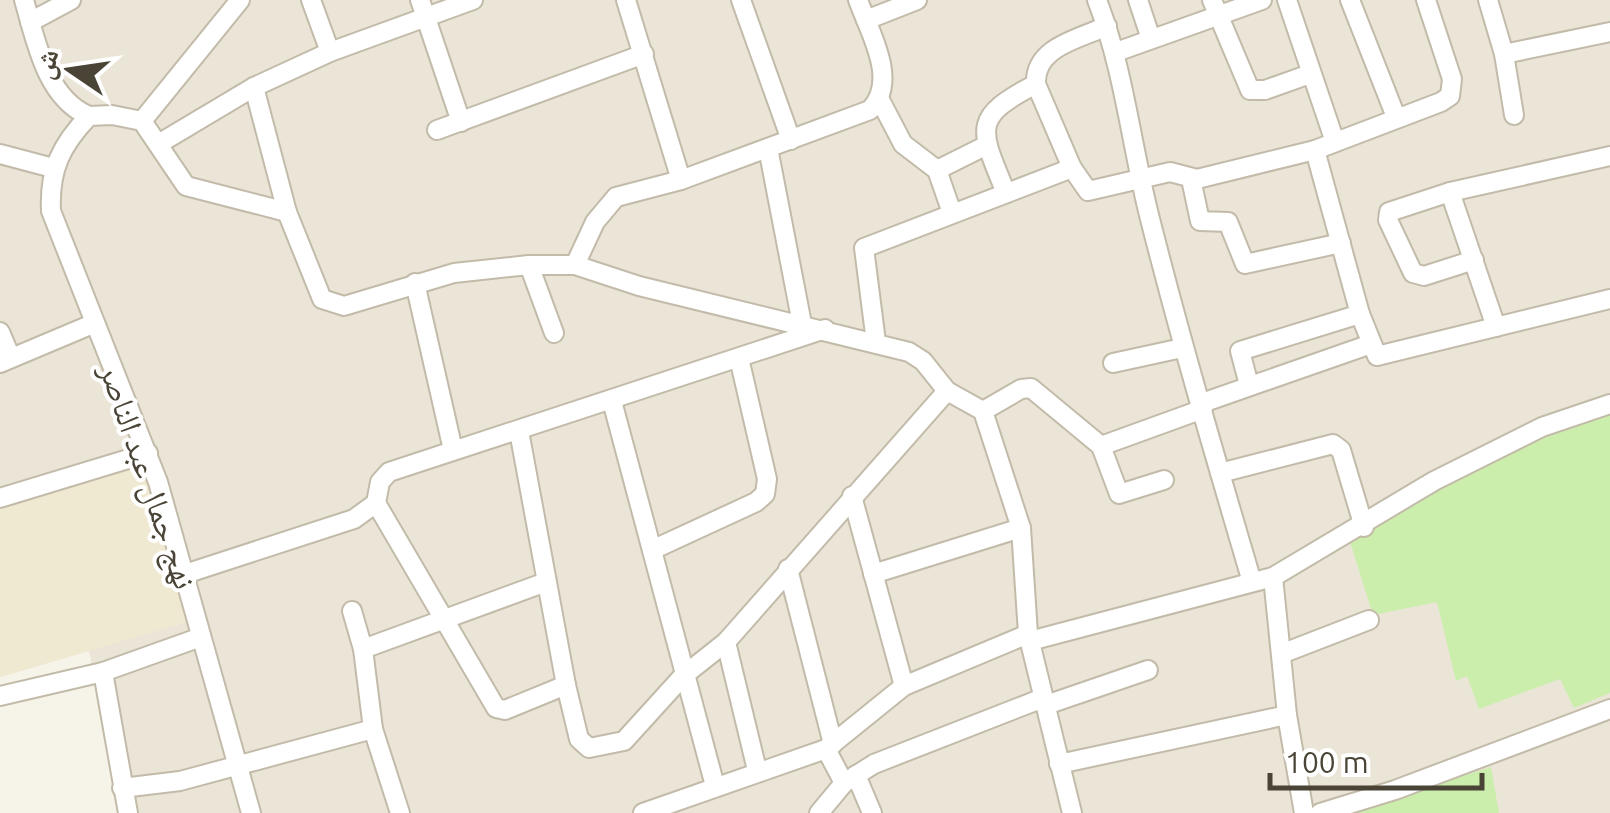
<svg xmlns="http://www.w3.org/2000/svg" width="1610" height="813" font-family="Ubuntu,'Noto Naskh Arabic',sans-serif">
<rect width="100%" height="100%" fill="#f6f3e8"/>
<polygon fill="#eae5d6" points="0,0 1610,0 1610,813 121,813 89,651 0,677"/>
<polygon fill="#f0e9d1" points="144,460 190,621 0,677 0,501"/>
<g fill="#cceead">
<path d="M1610,411V693L1574,708L1560,679L1479,709L1467,676L1456,681L1437,602L1373,615L1350,542C1427,486 1516,431 1610,411Z"/>
<polygon points="1491,767 1499,813 1348,813"/>
</g>
<g fill="none" stroke-linecap="round" stroke-linejoin="round">
<g stroke="#c3bba9" stroke-width="22">
<g id="minor">
<path d="M24,0C36,41 46,98 89,116"/>
<polyline points="311,0 330,52"/>
<polyline points="420,0 461,122"/>
<polyline points="626,0 681,180"/>
<polyline points="741,0 791,140"/>
<path d="M1097,0C1124,70 1131,143 1149,215C1180,338 1216,460 1252,582"/>
<polyline points="1138,0 1151,39"/>
<polyline points="1212,0 1250,90 1265,90 1310,74"/>
<polyline points="1287,0 1335,142"/>
<polyline points="1350,0 1396,117"/>
<polyline points="1488,0 1504,54 1514,115"/>
<polyline points="866,20 917,0"/>
<polyline points="30,22 71,0"/>
<path d="M1107,26C1079,39 1034,47 1036,84L1072,168L1088,191L1170,172L1197,179L1315,150L1441,102L1450,96L1452,79L1426,0"/>
<polyline points="1116,52 1262,0"/>
<polyline points="1504,54 1610,32"/>
<polyline points="254,87 287,212 322,299 344,306 454,273 529,265 554,333"/>
<polyline points="880,100 903,144 937,170 952,213"/>
<polyline points="142,121 240,0"/>
<polyline points="437,130 644,54"/>
<polyline points="160,143 254,87 330,52 473,0"/>
<polyline points="768,148 802,324"/>
<polyline points="1315,150 1360,314 1377,356 1610,299"/>
<polyline points="0,154 53,168"/>
<polyline points="937,170 987,145"/>
<polyline points="1191,179 1200,221 1228,222 1245,264 1341,243"/>
<polyline points="1450,192 1496,327"/>
<path d="M1006,193C980,129 970,118 1036,84"/>
<polyline points="1474,260 1424,276 1413,273 1388,220 1389,212 1450,192 1610,156"/>
<polyline points="529,265 575,265 639,286 909,352 923,361 947,391 983,411 1021,528 1028,634 1072,813"/>
<path d="M575,265L595,222L616,197L681,180L870,110C899,81 870,33 858,0"/>
<polyline points="415,283 453,450"/>
<polyline points="0,332 11,358"/>
<polyline points="876,342 864,248 1072,168"/>
<polyline points="0,363 95,323"/>
<polyline points="1113,363 1182,348"/>
<polyline points="1249,385 1240,351 1360,314"/>
<polyline points="612,401 715,786"/>
<polyline points="1202,403 1371,344"/>
<polyline points="983,411 1021,389 1031,388 1101,446 1119,494 1164,480"/>
<polyline points="519,431 566,685"/>
<polyline points="1101,446 1203,409"/>
<polyline points="1220,473 1333,444 1341,450 1364,527"/>
<polyline points="852,496 904,686"/>
<polyline points="0,498 148,453"/>
<polyline points="376,503 496,708 505,710 566,685 579,739 589,748 624,741 683,676 726,642 947,391"/>
<polyline points="652,550 756,502 765,494 767,479 739,358"/>
<polyline points="788,569 833,744"/>
<polyline points="185,574 354,519 376,503 380,482 389,472 825,329"/>
<polyline points="873,574 1021,528"/>
<polyline points="1273,577 1287,715 1304,813"/>
<polyline points="352,611 363,649 373,729 400,813"/>
<polyline points="1030,641 1273,577 1434,481 1542,427 1610,404"/>
<polyline points="726,642 757,770"/>
<polyline points="363,649 546,582"/>
<polyline points="1281,654 1369,620"/>
<polyline points="0,696 103,672"/>
<polyline points="1046,705 1148,670"/>
<polyline points="826,749 844,783"/>
<polyline points="1059,764 1287,715"/>
<polyline points="856,775 872,813"/>
<polyline points="122,788 180,781 373,729"/>
<polyline points="128,813 103,672 201,637"/>
<path d="M251,813L158,482L51,211C49,170 61,145 89,116L112,115L142,121L186,186L287,212"/>
<polyline points="643,813 826,749 904,686 1028,634"/>
<polyline points="819,813 844,783 874,764 1043,698"/>
<polyline points="1320,813 1395,790 1610,709"/>
</g>
</g>
<use href="#minor" stroke="#fff" stroke-width="18"/>
</g>
<g text-anchor="middle" dominant-baseline="central" stroke-width="8" stroke-linejoin="round" paint-order="stroke">
<g font-size="32" fill="#4a4436" stroke="#fff">
<text transform="translate(149 476) rotate(71)">نهج جمال عبد الناصر</text>
</g>
</g>
<g transform="translate(70 70) rotate(283)" stroke="#ffffff" stroke-width="8" paint-order="stroke">
<path d="M0-8L18 38L0 25L-18 38Z" fill="#4a4436"/>
<text y="-15" font-size="28" font-weight="bold" text-anchor="middle" fill="#4a4436">ش</text>
</g>
<path d="M1270 773v15h212v-15" fill="none" stroke="#4a4436" stroke-width="5"/>
<text x="1285" y="773" font-size="30" fill="#4a4436" stroke="#ffffff" stroke-width="8" paint-order="stroke">100 m</text>
</svg>
